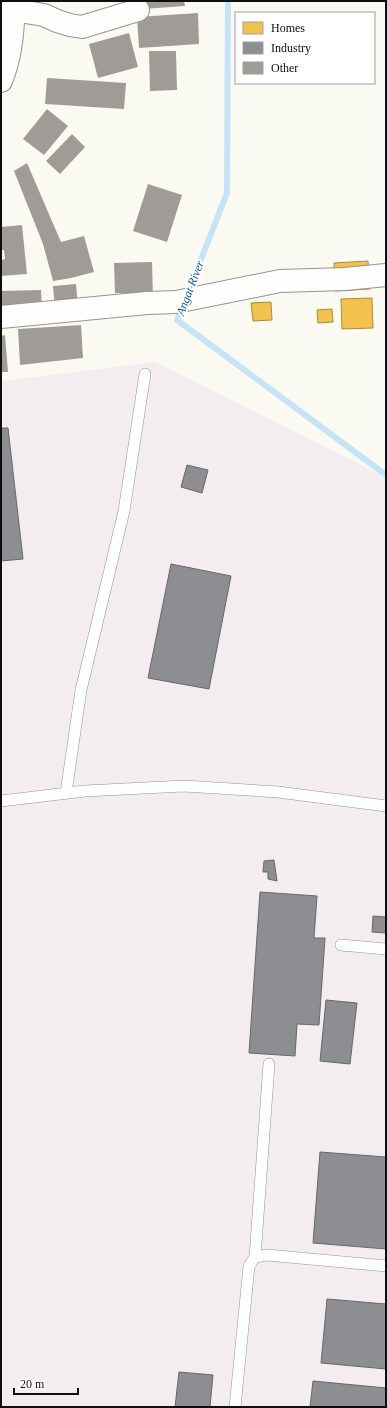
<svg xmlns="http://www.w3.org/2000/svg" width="387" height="1408" font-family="'Times New Roman',serif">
<rect width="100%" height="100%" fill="#fbfaf2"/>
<polygon fill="#f3edef" points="155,362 386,477 386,1407 1,1407 1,381"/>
<g fill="#f2c14e" stroke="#ae8b3b">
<polygon points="368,261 370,289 335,291 334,263"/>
<polygon points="372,298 373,328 342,329 341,299"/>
<polygon points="271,302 272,320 253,321 251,303"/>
<polygon points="332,309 333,322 318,323 317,310"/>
</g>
<g fill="#8d8d92" stroke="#67676a">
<polygon points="1,428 8,428 23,559 1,561"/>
<polygon points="187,465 208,470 202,493 181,487"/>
<polygon points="171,564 231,576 209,689 148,678"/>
<polygon points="274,860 277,881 268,879 268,872 263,872 264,861"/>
<polygon points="260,892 317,896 314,938 325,938 319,1025 297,1024 295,1056 249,1053"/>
<polygon points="373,916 386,917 386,933 372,932"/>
<polygon points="326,1000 357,1003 350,1064 320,1061"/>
<polygon points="320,1152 386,1157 386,1249 313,1243"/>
<polygon points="327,1299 386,1304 386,1369 321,1363"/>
<polygon points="179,1372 213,1375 210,1407 175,1407"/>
<polygon points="313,1381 386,1388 386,1407 310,1407"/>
</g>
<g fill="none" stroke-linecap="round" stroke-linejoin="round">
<g stroke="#c7e3f6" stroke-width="6">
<polyline points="187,295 227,193 228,1"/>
<polyline points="183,305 177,320 386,475"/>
</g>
</g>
<g fill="#9f9c98">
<polygon points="142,1 184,1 185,6 143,9"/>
<polygon points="198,13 199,44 139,48 137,17"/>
<polygon points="129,33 138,67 98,78 89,44"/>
<polygon points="149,51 176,51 177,90 150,91"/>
<polygon points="47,78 126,83 124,109 45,104"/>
<polygon points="47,109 68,126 44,155 23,139"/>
<polygon points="72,134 85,147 60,174 46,161"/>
<polygon points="27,163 61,242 84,236 94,272 71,278 53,281 43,244 14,171"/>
<polygon points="148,184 182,195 167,242 133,231"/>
<polygon points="22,225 27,274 1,276 1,260 5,259 4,250 1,250 1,227"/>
<polygon points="152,262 153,299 127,300 127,293 115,293 114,263"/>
<polygon points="76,284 78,306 55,308 53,286"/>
<polygon points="41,290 42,310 1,311 1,291"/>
<polygon points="81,325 83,358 20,365 18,329"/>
<polygon points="5,335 8,372 1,372 1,336"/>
</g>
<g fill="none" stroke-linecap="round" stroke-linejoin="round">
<g stroke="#959491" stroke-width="12">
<g id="service">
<polyline points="66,793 81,690 124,511 145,374"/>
<polyline points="1,801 85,791 184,786 278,792 386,806"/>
<polyline points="341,945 386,949"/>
<polyline points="255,1257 269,1064"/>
<polyline points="235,1407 249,1266 255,1257 267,1255 386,1266"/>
</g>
</g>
<g stroke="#959491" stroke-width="24">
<g id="minor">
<polyline points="13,10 44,15 57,21 70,25 82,27 138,10"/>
<path d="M1,81C11,56 14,28 13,1"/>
<polyline points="1,317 147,303 176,302 280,281 345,279 386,275"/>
</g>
</g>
<use href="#service" stroke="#fefefd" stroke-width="11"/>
<use href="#minor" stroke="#fefefd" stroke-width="22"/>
</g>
<g text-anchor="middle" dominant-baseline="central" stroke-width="4" stroke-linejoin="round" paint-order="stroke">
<g font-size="12" font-style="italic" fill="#135aa3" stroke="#fff">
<text transform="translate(190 288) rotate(-69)">Angat River</text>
</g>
</g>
<rect width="387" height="1408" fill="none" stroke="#0e0e0e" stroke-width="4"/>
<rect x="235" y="12" width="140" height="72" fill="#ffffff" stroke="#9f9f9f"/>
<rect x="243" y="22" width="20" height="12" fill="#f2c14e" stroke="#9f9f9f"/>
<text x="271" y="32" font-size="12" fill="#0e0e0e">Homes</text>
<rect x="243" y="42" width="20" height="12" fill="#8d8d92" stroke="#9f9f9f"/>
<text x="271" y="52" font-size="12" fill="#0e0e0e">Industry</text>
<rect x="243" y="62" width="20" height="12" fill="#9f9c98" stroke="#9f9f9f"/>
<text x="271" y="72" font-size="12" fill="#0e0e0e">Other</text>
<path d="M14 1388v6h64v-6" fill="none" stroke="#0e0e0e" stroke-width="2"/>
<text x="20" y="1388" font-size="12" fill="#0e0e0e" stroke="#ffffff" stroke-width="3" paint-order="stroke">20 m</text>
</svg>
